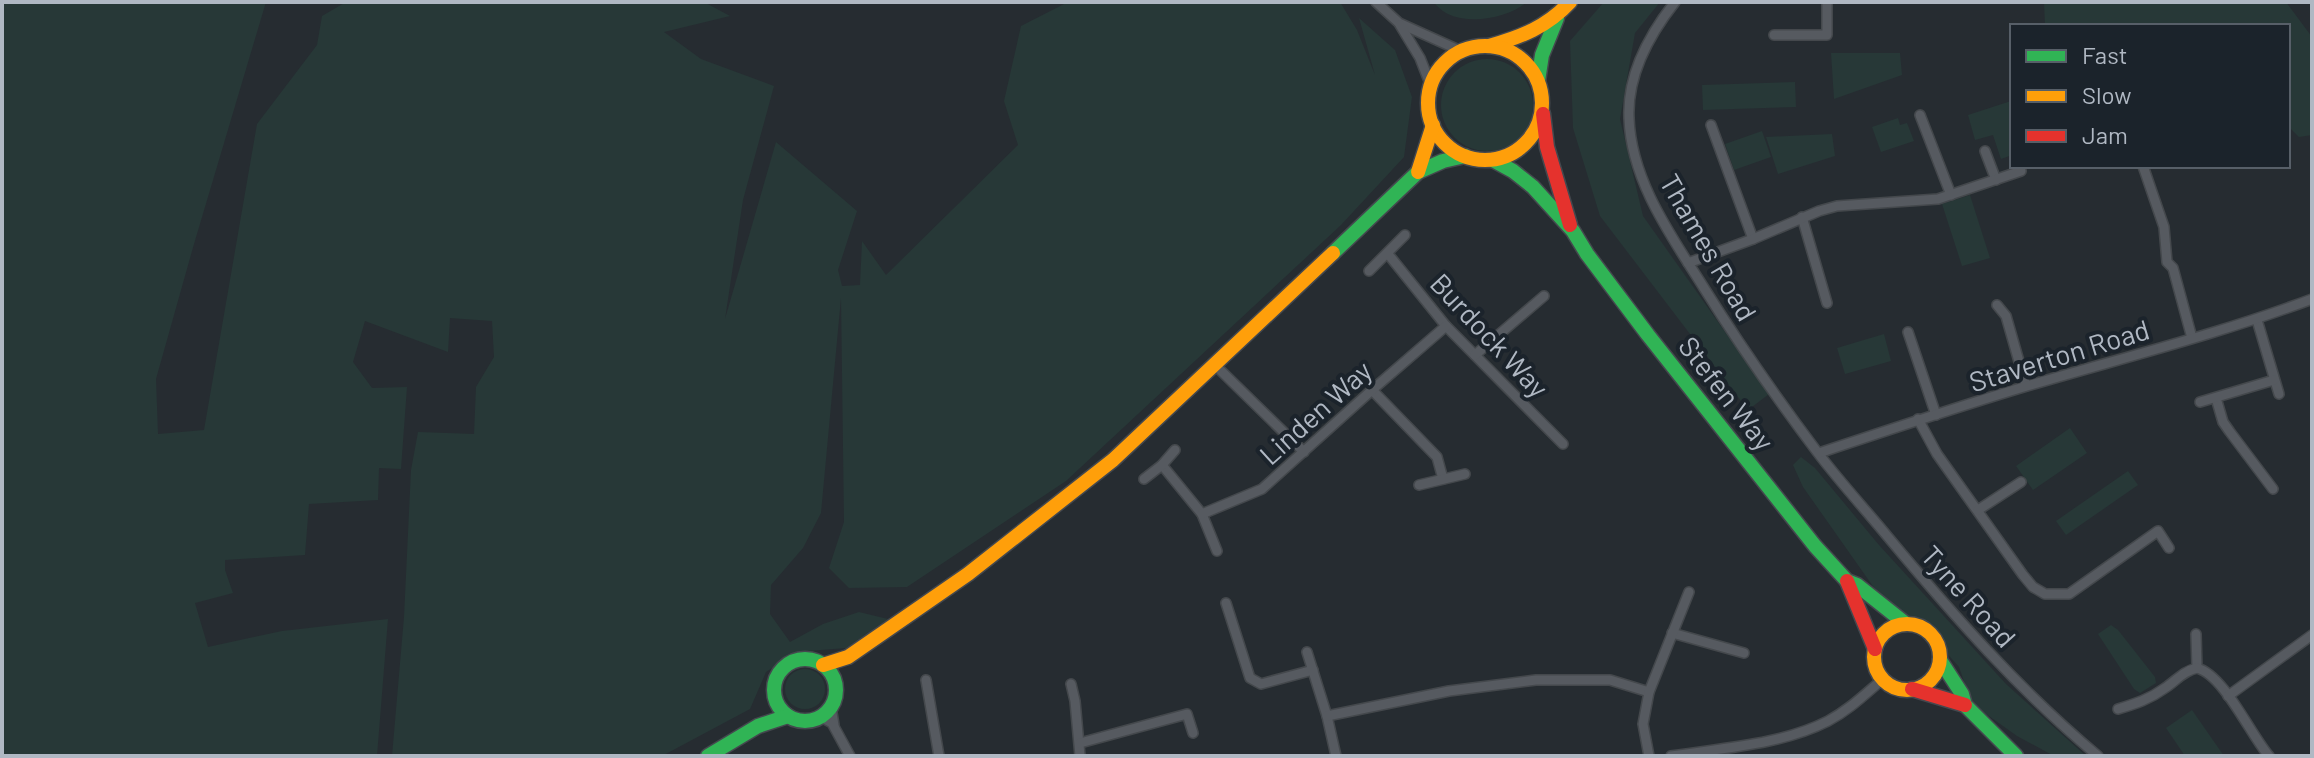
<svg xmlns="http://www.w3.org/2000/svg" width="2314" height="758" font-family="Barlow,sans-serif">
<rect width="100%" height="100%" fill="#262c31"/>
<g fill="#273837">
<polygon points="2,2 266,2 194,244 156,379 158,434 204,430 257,124 317,45 322,16 346,2 704,2 730,16 664,32 701,59 774,86 743,200 725,319 776,142 857,211 838,270 842,286 860,285 862,241 886,275 1018,145 1004,101 1021,26 1068,2 1340,2 1357,30 1375,75 1359,18 1395,50 1412,97 1404,157 1341,225 1066,481 907,587 849,588 829,568 844,522 841,298 821,513 803,548 771,585 770,614 790,642 823,624 859,612 888,619 846,648 796,652 766,672 750,709 662,756 392,756 404,617 411,470 418,432 474,434 476,387 494,357 492,321 450,318 448,352 365,321 353,362 372,388 407,387 401,469 379,468 378,500 309,504 305,555 225,560 225,570 233,593 195,603 208,647 282,631 388,619 377,756 2,756"/>
<path d="M1433,2H1527C1508,18 1471,25 1448,14C1443,12 1437,6 1433,2Z"/>
<polygon points="1604,2 1660,2 1635,33 1620,119 1643,216 1769,394 1748,410 1600,216 1573,128 1570,41"/>
<polygon points="2044,2 2286,2 2312,37 2312,135 2299,137 2288,126 2288,26 2045,26"/>
<polygon points="1831,53 1900,53 1902,75 1834,99"/>
<circle cx="1487" cy="105" r="46"/>
<polygon points="1795,82 1796,107 1703,110 1702,85"/>
<polygon points="2011,101 2012,155 2001,159 1993,135 1975,140 1968,115"/>
<polygon points="1898,118 1900,125 1907,123 1914,141 1881,152 1872,127"/>
<polygon points="1762,131 1771,157 1734,170 1725,144"/>
<polygon points="1832,134 1835,156 1778,174 1766,137"/>
<polygon points="1970,195 1990,258 1962,266 1942,204"/>
<polygon points="1884,334 1891,361 1845,374 1837,348"/>
<polygon points="2070,428 2087,453 2033,490 2016,466"/>
<polygon points="1801,457 1815,468 1879,545 2006,684 2086,756 2054,756 2017,736 1979,709 1969,696 1959,667 1921,624 1896,619 1803,487 1793,465"/>
<polygon points="2128,471 2138,485 2066,535 2056,521"/>
<polygon points="2111,625 2118,630 2155,677 2156,683 2140,693 2134,689 2098,634"/>
<circle cx="805" cy="689" r="20"/>
<polygon points="2192,710 2224,756 2185,756 2166,728"/>
</g>
<g fill="none" stroke-linecap="round" stroke-linejoin="round">
<g stroke="#44484c" stroke-width="12">
<g id="street">
<polyline points="1376,2 1399,23 1461,51"/>
<path d="M1675,2C1649,35 1627,75 1629,118C1631,181 1672,237 1704,288C1739,344 1778,400 1818,453C1840,482 1865,509 1888,537C1953,615 2020,691 2098,756"/>
<polyline points="1400,25 1420,58 1431,86"/>
<polyline points="1774,35 1827,35 1827,2"/>
<polyline points="1920,115 1951,195"/>
<polyline points="1711,125 1753,239"/>
<polyline points="1985,151 1996,180"/>
<polyline points="2143,166 2164,227 2167,262 2173,268 2192,338"/>
<polyline points="1802,217 1827,303"/>
<polyline points="1388,254 1446,326 1563,444"/>
<polyline points="1688,263 1753,239 1819,211 1837,206 1938,199 2021,171"/>
<polyline points="1369,271 1405,235"/>
<polyline points="1997,305 2006,316 2026,386"/>
<polyline points="2257,320 2279,394"/>
<polyline points="1908,332 1936,415"/>
<polyline points="1475,355 1544,296"/>
<polyline points="1214,364 1304,452"/>
<polyline points="1372,390 1437,457 1443,479"/>
<polyline points="2216,398 2223,422 2230,432 2273,489"/>
<polyline points="2200,402 2274,380"/>
<polyline points="1918,419 1937,454 2023,575 2033,587 2045,594 2069,594 2158,531 2169,548"/>
<path d="M1819,453C1888,430 1957,407 2027,386C2122,358 2219,334 2312,299"/>
<polyline points="1162,465 1202,514 1217,551"/>
<polyline points="1144,479 1162,465 1175,450"/>
<polyline points="1419,485 1465,474"/>
<polyline points="1978,510 2021,482"/>
<polyline points="1202,514 1262,489 1372,390 1446,326"/>
<polyline points="1226,603 1250,678 1261,684 1313,670"/>
<polyline points="1672,633 1744,653"/>
<path d="M2196,634L2197,668C2224,675 2250,734 2269,756"/>
<polyline points="1307,652 1327,716 1336,756"/>
<polyline points="926,680 939,756"/>
<polyline points="1071,684 1075,701 1080,756"/>
<polyline points="2228,696 2312,635"/>
<polyline points="831,707 834,725"/>
<path d="M2118,709C2135,704 2150,699 2165,688C2176,681 2183,671 2197,668"/>
<polyline points="1327,716 1449,691 1536,680 1610,680 1649,692"/>
<polyline points="821,717 832,723 850,756"/>
<polyline points="1080,743 1187,714 1193,733"/>
<polyline points="1649,756 1643,724 1649,692 1689,592"/>
<path d="M1671,756C1722,748 1781,745 1828,721C1849,710 1865,694 1883,679"/>
</g>
</g>
<g stroke="#44484e" stroke-width="17">
<g id="fast">
<polyline points="1538,81 1542,55 1557,18"/>
<polyline points="1493,160 1513,171 1533,187 1573,231 1587,254 1648,335 1815,546 1847,581 1857,585 1906,624"/>
<polyline points="1333,253 1418,172 1443,161 1465,156"/>
<circle cx="805" cy="690" r="31"/>
<polyline points="1940,660 1962,694 1965,705 2016,756"/>
<polyline points="708,756 758,726 788,716"/>
</g>
</g>
<g stroke="#44484e" stroke-width="17">
<g id="slow">
<path d="M1489,46C1521,37 1547,27 1570,2"/>
<circle cx="1485" cy="103" r="57"/>
<polyline points="1418,172 1433,125"/>
<circle cx="1907" cy="657" r="33"/>
<polyline points="823,665 848,657 968,574 1113,460 1333,253"/>
</g>
</g>
<g stroke="#44484e" stroke-width="17">
<g id="jam">
<polyline points="1543,114 1547,147 1570,225"/>
<polyline points="1847,581 1875,649"/>
<polyline points="1912,689 1965,705"/>
</g>
</g>
<use href="#street" stroke="#565a60" stroke-width="9"/>
<use href="#fast" stroke="#30b455" stroke-width="14"/>
<use href="#slow" stroke="#ff9f0a" stroke-width="14"/>
<use href="#jam" stroke="#e5322d" stroke-width="14"/>
</g>
<g text-anchor="middle" dominant-baseline="central" stroke-width="8" stroke-linejoin="round" paint-order="stroke">
<g font-size="28" fill="#b0b8c3" stroke="#1b232b">
<text transform="translate(1709 247) rotate(60)">Thames Road</text>
<text transform="translate(1490 335) rotate(47)">Burdock Way</text>
<text transform="translate(2059 355) rotate(-17)">Staverton Road</text>
<text transform="translate(1727 393) rotate(52)">Stefen Way</text>
<text transform="translate(1315 412) rotate(-42)">Linden Way</text>
<text transform="translate(1969 596) rotate(48)">Tyne Road</text>
</g>
</g>
<rect width="2314" height="758" fill="none" stroke="#b0b8c3" stroke-width="8"/>
<rect x="2010" y="24" width="280" height="144" fill="#1b232b" stroke="#575f68" stroke-width="2"/>
<rect x="2026" y="50" width="40" height="12" fill="#30b455" stroke="#575f68" stroke-width="2"/>
<text x="2082" y="64" font-size="24" fill="#b0b8c3">Fast</text>
<rect x="2026" y="90" width="40" height="12" fill="#ff9f0a" stroke="#575f68" stroke-width="2"/>
<text x="2082" y="104" font-size="24" fill="#b0b8c3">Slow</text>
<rect x="2026" y="130" width="40" height="12" fill="#e5322d" stroke="#575f68" stroke-width="2"/>
<text x="2082" y="144" font-size="24" fill="#b0b8c3">Jam</text>
</svg>
